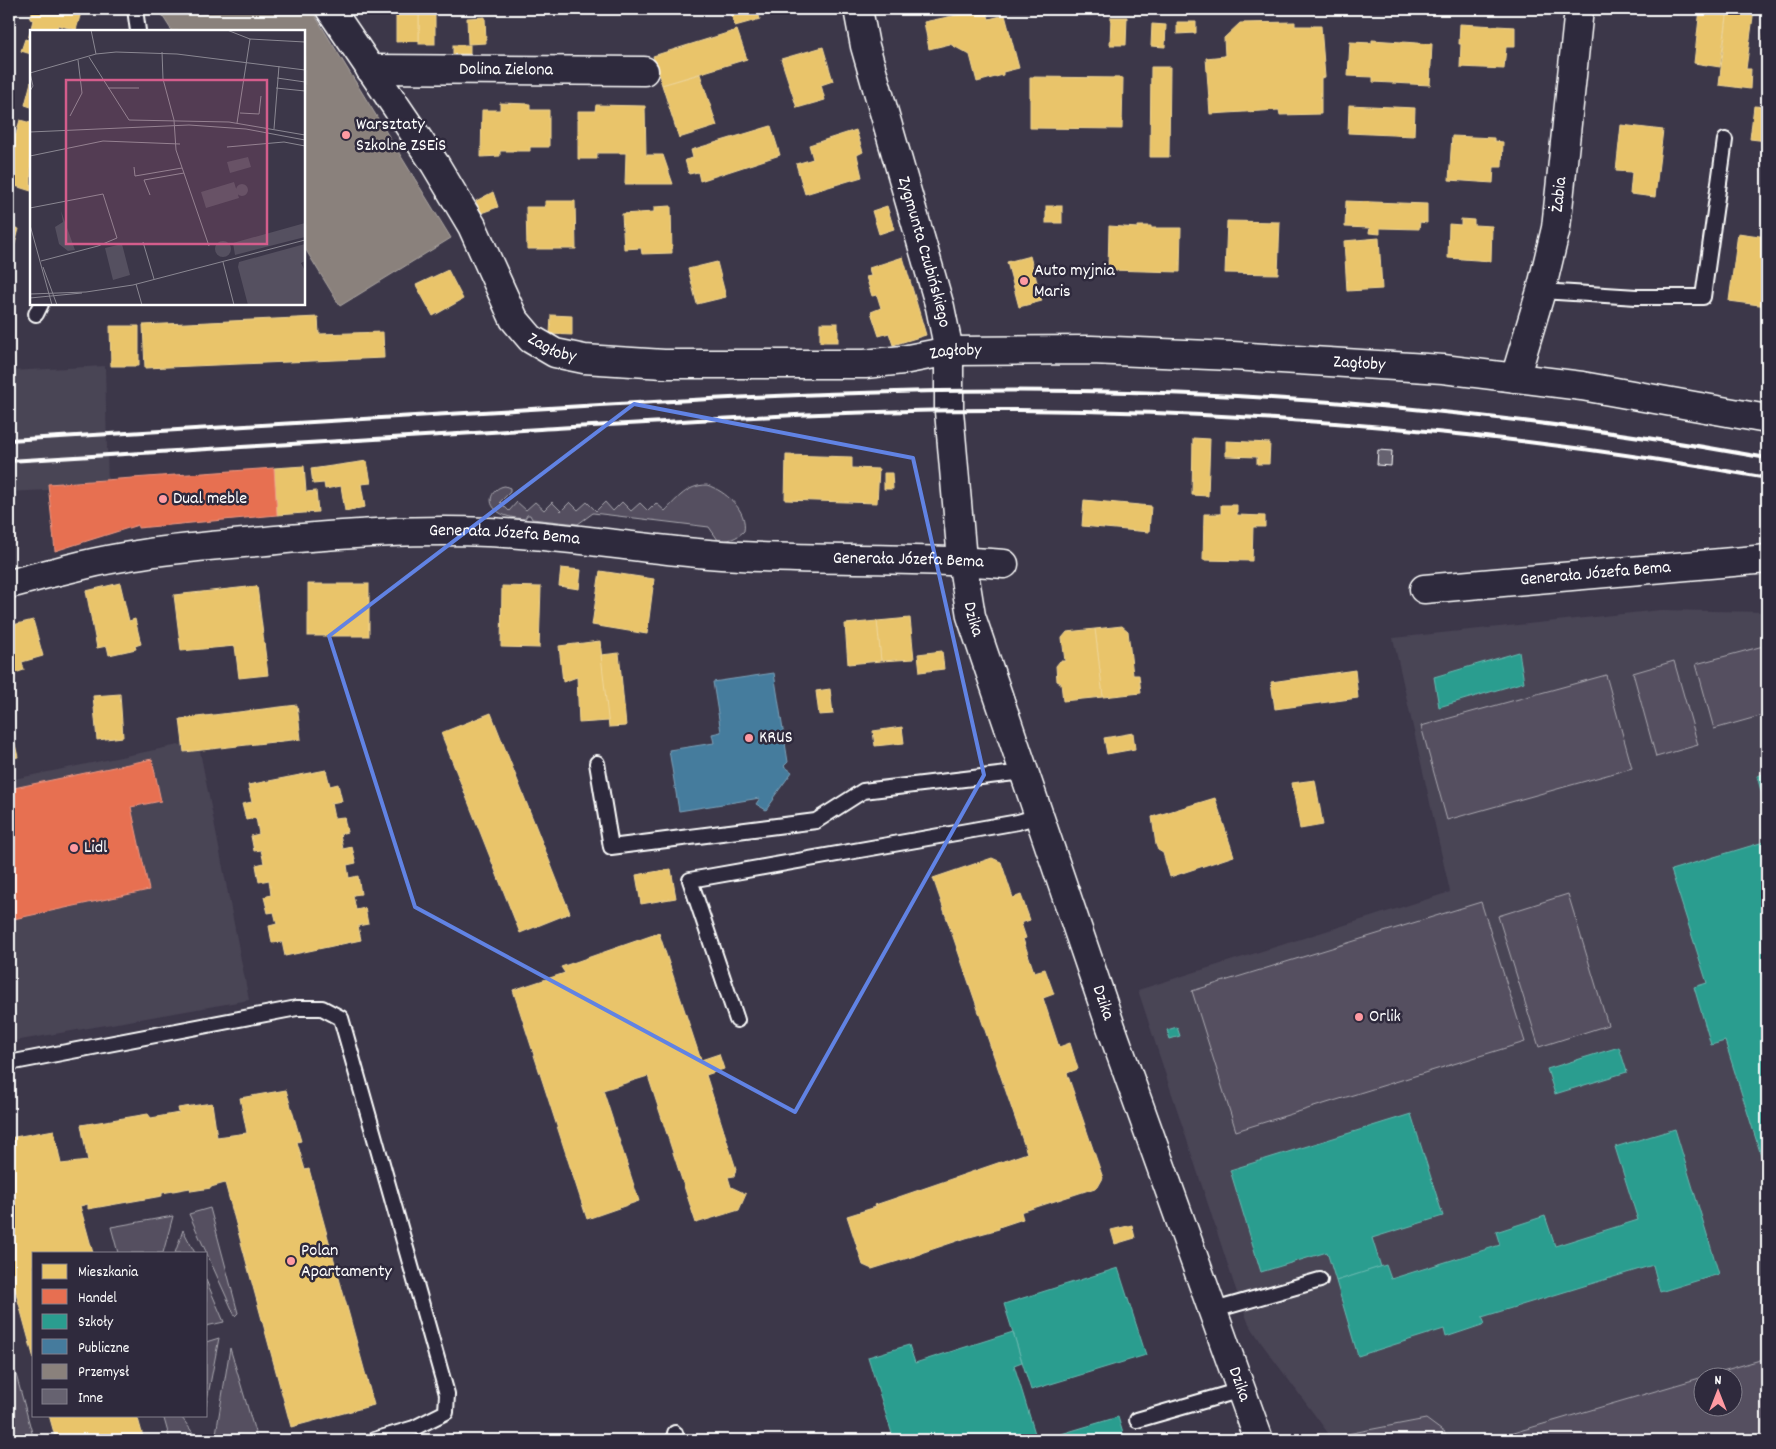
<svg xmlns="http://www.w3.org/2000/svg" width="1776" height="1449" font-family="Dekko,sans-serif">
<rect width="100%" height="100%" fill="#3c3749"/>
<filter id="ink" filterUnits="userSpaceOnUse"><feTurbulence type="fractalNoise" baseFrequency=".02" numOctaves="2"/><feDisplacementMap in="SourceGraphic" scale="10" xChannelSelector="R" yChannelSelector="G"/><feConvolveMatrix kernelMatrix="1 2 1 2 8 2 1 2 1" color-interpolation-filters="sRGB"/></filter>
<g filter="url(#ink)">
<g fill="#494455">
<polygon points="105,366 108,487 9,492 9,371"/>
<polygon points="1660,610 1767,612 1767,1358 1489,1440 1447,1440 1445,1433 1426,1419 1331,1437 1262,1344 1248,1322 1235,1287 1138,990 1450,892 1393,638"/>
<polygon points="198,741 249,1000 9,1042 9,780"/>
</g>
<g fill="#555060" stroke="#aaa8b0">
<path d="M707,485C725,491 748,510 744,531C736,539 729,541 718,540L709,527L593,513L578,524L532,519L530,515H527L525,519C515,518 502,517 495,509C486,500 494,487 505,486L510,488V492L500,502L509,511L517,502L526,510L535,502L544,510L552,502L561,511L570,502L578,510L587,502L596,511L605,502L613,511L622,502L631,511L640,503L648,511L656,503L665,511C678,498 687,485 707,485Z"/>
<polygon points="1767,645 1767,714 1714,729 1696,664"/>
<polygon points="1674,661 1698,745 1656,757 1633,673"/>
<polygon points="1606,675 1632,768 1447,820 1421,726"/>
<polygon points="1568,894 1608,1025 1539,1047 1498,916"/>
<polygon points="1481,902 1525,1042 1236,1131 1192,991"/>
<polygon points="210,1208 238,1313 235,1316 189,1214"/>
<polygon points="173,1216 163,1253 118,1253 111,1227"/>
<polygon points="183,1230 195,1253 175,1253"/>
<polygon points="206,1280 224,1322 206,1326"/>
<polygon points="219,1338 206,1405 206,1342"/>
<polygon points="230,1348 257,1439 215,1440"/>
<polygon points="9,1349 34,1440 9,1440"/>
<polygon points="1767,1358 1767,1440 1489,1440 1703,1377 1704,1406 1734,1406 1734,1376 1705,1376"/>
<polygon points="163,1415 180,1415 198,1440 170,1440"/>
<polygon points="1426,1419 1445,1433 1447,1440 1329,1440 1331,1437"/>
</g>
<g fill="#e9c46a" stroke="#f0d697">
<polygon points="33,9 82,9 76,30 58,25 56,31 31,31 31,54 21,51 25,39 28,40 33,20 30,19"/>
<polygon points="747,9 757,9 760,19 735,26 731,14"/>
<polygon points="986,9 989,19 1005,15 1019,68 1003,72 1003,75 977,82 970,55 950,44 929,49 924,22"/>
<polygon points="1700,9 1728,9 1720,67 1694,63"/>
<polygon points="1728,9 1754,9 1746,69 1751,69 1750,89 1719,85"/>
<rect x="419" y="10" width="16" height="34"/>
<polygon points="396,13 419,13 419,41 396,42"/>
<polygon points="1767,13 1767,45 1763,44"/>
<polygon points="485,17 486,43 468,44 467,18"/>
<polygon points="1111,17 1127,17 1126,45 1110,45"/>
<polygon points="1177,22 1196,22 1196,33 1177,34"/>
<polygon points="1295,22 1295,26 1321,26 1325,77 1321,78 1321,114 1280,115 1279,110 1210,114 1206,58 1225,56 1224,38 1240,23"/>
<polygon points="1152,24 1166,25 1165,47 1151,46"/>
<polygon points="1460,24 1515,27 1515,47 1506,47 1504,69 1460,67 1461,44 1459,44"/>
<polygon points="737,30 747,59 662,85 653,56"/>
<polygon points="1372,40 1432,44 1430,85 1373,82 1373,77 1348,76 1350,42 1372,43"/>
<rect x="453" y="45" width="17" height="9"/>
<polygon points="823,47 833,81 821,85 825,100 797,108 781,59"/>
<polygon points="1151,67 1170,67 1169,157 1150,157"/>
<polygon points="700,74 717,126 679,138 662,85"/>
<polygon points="1030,77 1123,78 1122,129 1030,128"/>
<polygon points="31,82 31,107 25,105"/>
<polygon points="500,103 530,104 530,110 549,110 549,147 530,147 530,151 500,151 500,156 481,157 482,110 500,110"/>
<polygon points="596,105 645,106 646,155 663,155 673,184 625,184 626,153 597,153 597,159 578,159 578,111 595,111"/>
<polygon points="1349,105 1415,108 1414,136 1348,133"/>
<polygon points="1754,106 1767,107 1767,141 1750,139"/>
<polygon points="20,120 31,123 31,191 9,184 9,158"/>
<polygon points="1621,125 1663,130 1655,197 1630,194 1632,172 1616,171"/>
<polygon points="771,126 780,155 700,181 698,172 689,174 685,160 693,158 691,150"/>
<polygon points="856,130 863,152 857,155 862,177 805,194 796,164 813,159 809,145"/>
<polygon points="1452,136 1494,138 1494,141 1503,142 1502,167 1494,167 1493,183 1449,180"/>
<polygon points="493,192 498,207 481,213 476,201"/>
<polygon points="545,201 575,201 576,249 527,249 526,207 545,207"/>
<polygon points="1346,201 1427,204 1427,223 1420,222 1419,229 1380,228 1380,234 1369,233 1370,228 1345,227"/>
<polygon points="671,206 672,253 642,254 641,248 624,249 622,214 654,212 654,207"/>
<polygon points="887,206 894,229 879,234 872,211"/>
<rect x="1046" y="206" width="16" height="17"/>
<polygon points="1461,219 1474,220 1474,225 1492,226 1491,261 1448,258 1449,224 1461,225"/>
<polygon points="1227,221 1280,222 1278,274 1225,273"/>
<polygon points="9,226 19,229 9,265"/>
<polygon points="1109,226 1138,228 1138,226 1151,226 1151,228 1181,228 1180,272 1108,270"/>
<polygon points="1738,233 1767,237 1767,306 1729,301"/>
<polygon points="1379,238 1382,289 1347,291 1344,241"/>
<polygon points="1030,256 1042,301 1019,307 1007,262"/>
<polygon points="903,257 926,335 893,345 889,333 879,336 871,312 881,308 877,295 872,296 866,277 871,276 869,268"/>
<polygon points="717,262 726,297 697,304 688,269"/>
<polygon points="448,270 463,299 433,316 416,285"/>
<polygon points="551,315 572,316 572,335 550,334"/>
<polygon points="318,317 319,334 383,332 384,358 145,368 143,325"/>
<rect x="820" y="323" width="18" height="19"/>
<polygon points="110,326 139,326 139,366 111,366"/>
<polygon points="1193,438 1210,439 1208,496 1192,495"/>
<polygon points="1226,441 1270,443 1269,464 1257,464 1257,457 1226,456"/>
<polygon points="786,455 852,457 852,468 879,469 877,503 785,500"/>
<polygon points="367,461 371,483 361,484 365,507 345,511 341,486 325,489 324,483 313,484 311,469"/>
<polygon points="304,466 306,492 316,491 318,512 277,515 274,468"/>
<polygon points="884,473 892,473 893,489 884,489"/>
<polygon points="1084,500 1151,506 1149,532 1082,526"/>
<polygon points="1221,505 1237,505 1237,515 1265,516 1265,527 1253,527 1252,561 1203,560 1204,514 1221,514"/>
<polygon points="561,568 581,570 579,589 559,586"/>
<polygon points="600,571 654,579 647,634 592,625"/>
<polygon points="120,583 129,621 135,619 141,644 135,646 136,649 109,655 107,646 97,648 86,591"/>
<rect x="308" y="584" width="61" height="52"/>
<polygon points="257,586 268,675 239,678 235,646 181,651 174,595"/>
<polygon points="502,586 541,587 539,648 501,647"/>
<polygon points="910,618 914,659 881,661 877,621"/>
<polygon points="33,620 43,656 22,662 24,670 9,675 9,626"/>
<polygon points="877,621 881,661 848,664 845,624"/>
<polygon points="1122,626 1128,631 1133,675 1139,675 1141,693 1103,697 1095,629"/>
<polygon points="1095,629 1103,697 1063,701 1061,683 1057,681 1056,666 1060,661 1065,661 1062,638 1067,632"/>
<polygon points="600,641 609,721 579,723 577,677 563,682 559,646"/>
<polygon points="942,651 944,669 920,672 918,654"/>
<polygon points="619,653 626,726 609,727 601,655"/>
<polygon points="1355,670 1358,698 1275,709 1271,682"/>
<polygon points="830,689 833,714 819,715 816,691"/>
<polygon points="120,694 123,737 97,740 93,696"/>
<polygon points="297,705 301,739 184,752 180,719"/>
<polygon points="491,713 570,913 520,933 441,733"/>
<polygon points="9,719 18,757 9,759"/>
<polygon points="902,727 904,743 875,746 873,731"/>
<polygon points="1133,733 1135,749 1107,754 1104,738"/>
<polygon points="326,770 330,786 338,784 342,801 331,803 334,818 344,817 347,832 340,834 343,849 352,847 356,863 347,865 349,878 358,876 361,894 353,895 356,910 365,908 368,924 358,926 361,940 285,956 282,942 272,943 269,926 277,924 274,912 268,913 264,897 271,895 269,880 259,882 256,865 264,863 261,850 254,851 251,836 259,834 256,818 246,820 242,804 252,802 248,785"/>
<polygon points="1315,780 1323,825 1300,829 1292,783"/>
<polygon points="1215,798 1234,856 1170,877 1163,853 1158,850 1156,845 1152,817"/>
<polygon points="992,858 1001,862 1013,898 1021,895 1030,920 1021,923 1026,938 1023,939 1034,972 1045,969 1054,994 1043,998 1059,1047 1070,1043 1078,1069 1067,1073 1103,1178 1098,1187 1021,1212 1023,1219 999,1227 999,1229 966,1238 921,1253 921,1254 872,1269 863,1265 847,1216 876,1207 875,1205 890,1200 1027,1153 933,878"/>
<polygon points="671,869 676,898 641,904 636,875"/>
<polygon points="659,933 701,1060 719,1054 724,1069 706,1075 736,1169 734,1176 728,1177 731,1187 746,1194 739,1210 696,1223 648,1076 603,1090 639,1201 587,1219 513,990 565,973 561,967"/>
<polygon points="286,1090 301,1141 297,1142 305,1170 309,1169 374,1405 291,1427 225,1183 211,1187 211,1188 191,1191 190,1188 162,1193 162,1196 88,1209 88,1204 80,1206 93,1253 34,1253 34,1359 9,1267 9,1138 54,1130 61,1164 88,1161 81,1125 148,1114 151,1118 179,1113 178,1108 212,1103 217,1137 247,1133 240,1098"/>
<polygon points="1132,1225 1135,1238 1115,1244 1111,1230"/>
<polygon points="49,1415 137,1415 144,1440 56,1440"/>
</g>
<g fill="#e76f51" stroke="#ee9a85">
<polygon points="274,468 277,515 138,528 138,525 55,551 48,484"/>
<polygon points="152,759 161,801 131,807 149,890 9,920 9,789"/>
</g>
<g fill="#2a9d8f" stroke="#6abab1">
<polygon points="1519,652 1524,682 1439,707 1434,677"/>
<polygon points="1767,773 1767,813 1757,776"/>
<polygon points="1767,841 1767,1174 1725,1041 1711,1045 1694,987 1707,983 1671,870"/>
<polygon points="1177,1027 1180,1036 1170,1039 1167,1030"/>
<polygon points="1619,1047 1627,1072 1555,1094 1547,1069"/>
<polygon points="1411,1114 1443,1216 1372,1238 1381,1267 1336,1281 1327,1252 1261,1272 1230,1170"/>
<polygon points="1675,1129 1719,1274 1660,1292 1653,1265 1482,1317 1485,1324 1446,1337 1444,1329 1358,1356 1336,1281 1386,1265 1391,1279 1500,1245 1496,1232 1545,1216 1555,1246 1638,1220 1615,1147"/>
<polygon points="1118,1268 1146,1355 1031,1390 1004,1304"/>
<polygon points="1013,1332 1022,1362 1014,1365 1037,1440 894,1440 868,1357 909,1345 915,1363"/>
<polygon points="1118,1417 1125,1440 1041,1440"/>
</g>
<polygon fill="#457b9d" stroke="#7da3ba" points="774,673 788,762 784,766 792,772 773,798 774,799 766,810 756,804 760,798 679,811 669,750 714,743 712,734 721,732 713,682"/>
<polygon fill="#8a817c" stroke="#ada7a3" points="158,9 311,9 451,238 340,306 304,247 304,31 172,31"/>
<polygon fill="#666270" stroke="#fff" points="1378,450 1392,451 1391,466 1377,465"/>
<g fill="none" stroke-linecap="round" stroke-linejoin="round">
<g stroke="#fff" stroke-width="18">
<g id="service">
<polyline points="135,9 138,31"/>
<polyline points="1541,291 1637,297 1703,297 1725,140"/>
<polyline points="36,314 41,304"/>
<polyline points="597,763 611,847 816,821 863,791 1024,772"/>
<polyline points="737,1020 690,880 1018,822 1038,816"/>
<polyline points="9,1063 297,1008 322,1008 341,1018 447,1394 446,1412 414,1428 374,1440"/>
<polyline points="1211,1311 1320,1280"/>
<polyline points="1137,1420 1241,1390"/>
<polyline points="675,1433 677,1440"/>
</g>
</g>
<g stroke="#fff" stroke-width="31">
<g id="minor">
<path id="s1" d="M330,9L435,164L472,226L514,319L531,339L555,353L584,359L664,364H865L903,360L949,351L1091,350L1233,356L1443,369L1582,386L1767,419"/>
<path id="s2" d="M858,9L865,46L940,307L949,351V411L962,560L971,616L1111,1027L1259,1440"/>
<path id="s3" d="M370,69L644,71"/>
<path id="s4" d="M1515,378L1541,291L1556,228L1579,9"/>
<path id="s5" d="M9,584C51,573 93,561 136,555C182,547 230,545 276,540C346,534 417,529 487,532C561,535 634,548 708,554C806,562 905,556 1004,564"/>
<path id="s6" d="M1424,589L1767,559"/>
</g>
</g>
<use href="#service" stroke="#2f2a3d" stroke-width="14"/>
<use href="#minor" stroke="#2f2a3d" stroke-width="28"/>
<g stroke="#fff" stroke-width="4">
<path d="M9,440C183,430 357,419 531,409C714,398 896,388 1080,391C1310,394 1541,417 1767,458"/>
<path d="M9,461C186,450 363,440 540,429C699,420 858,409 1018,410C1268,412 1521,433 1767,478"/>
</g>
</g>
</g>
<path fill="none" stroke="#6183e4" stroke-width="4" stroke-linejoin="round" d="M634,404L913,458L984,775L795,1112L415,907L329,636Z"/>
<g fill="#ff9aa2" stroke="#2f2a3d" stroke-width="2">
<circle cx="346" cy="135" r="5"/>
<circle cx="1024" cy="281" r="5"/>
<circle cx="163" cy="499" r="5"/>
<circle cx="749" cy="738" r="5"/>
<circle cx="74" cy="848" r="5"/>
<circle cx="1359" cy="1017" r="5"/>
<circle cx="291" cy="1261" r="5"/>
</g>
<g text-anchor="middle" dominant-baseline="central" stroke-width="5" stroke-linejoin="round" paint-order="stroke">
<g font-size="18" fill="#fff" stroke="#2f2a3d">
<text stroke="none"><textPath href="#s3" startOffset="136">Dolina Zielona</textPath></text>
<text stroke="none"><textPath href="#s4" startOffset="189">Żabia</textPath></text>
<text stroke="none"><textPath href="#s2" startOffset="252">Zygmunta Czubińskiego</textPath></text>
<text stroke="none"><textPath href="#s1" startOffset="411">Zagłoby</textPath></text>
<text stroke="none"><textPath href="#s1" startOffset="818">Zagłoby</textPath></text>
<text stroke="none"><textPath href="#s1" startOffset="1222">Zagłoby</textPath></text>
<text stroke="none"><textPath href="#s5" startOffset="500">Generała Józefa Bema</textPath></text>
<text stroke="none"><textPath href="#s5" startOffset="905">Generała Józefa Bema</textPath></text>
<text stroke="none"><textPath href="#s6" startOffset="172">Generała Józefa Bema</textPath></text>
<text stroke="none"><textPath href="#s2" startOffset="624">Dzika</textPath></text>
<text stroke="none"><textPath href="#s2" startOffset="1029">Dzika</textPath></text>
<text stroke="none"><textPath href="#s2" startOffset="1434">Dzika</textPath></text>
</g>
<g font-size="18" fill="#fff" stroke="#2f2a3d" text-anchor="start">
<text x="356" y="125">Warsztaty<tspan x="356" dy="21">Szkolne ZSEiS</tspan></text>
<text x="1034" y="271">Auto myjnia<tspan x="1034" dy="21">Maris</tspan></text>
<text x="173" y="499">Dual meble</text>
<text x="759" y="738">KRUS</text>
<text x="84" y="848">Lidl</text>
<text x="1369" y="1017">Orlik</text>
<text x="301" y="1251">Polan<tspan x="301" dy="21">Apartamenty</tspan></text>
</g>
</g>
<g transform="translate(30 30)">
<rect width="275" height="275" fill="#3c3749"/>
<path d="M218,127L221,137L200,143L197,132ZM204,152L209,168L176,178L171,162ZM206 160a6 6 0 1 1 12 0a6 6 0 1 1-12 0ZM31,181L45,220L38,221L29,214L25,197L33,192ZM275,193V207L205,225L203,213ZM185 219a8 8 0 1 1 16 0a8 8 0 1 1-16 0ZM92,214L100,245L83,250L75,218ZM275,214V231L271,233L275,241V275H218L208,237L209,232Z" fill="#555060"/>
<path fill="none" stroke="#8a8792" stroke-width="1" d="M61,0L66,24M197,0L220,9L275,12M132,22L133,49L144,90L146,120L179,216M59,27L99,90L199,92L275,105M0,43L66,24L86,22L147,24L275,40M247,48L275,52M78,58H109M246,58L275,61M0,61L3,56L0,43M210,83L229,84L231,66M40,86L52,63L48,30M207,93L220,9M244,99L249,36M0,102L159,95L216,99L275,110M197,117L254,112L275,116M0,126L73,111L150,114M104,137L105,146L152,138M120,165L114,150L154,143M0,178L73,164L87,208L68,216L11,231M0,195L22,275M113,212L124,249M193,232L204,275M13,237L27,275M106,254L112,275M0,264L56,262L103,255L275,210M0,268L52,263"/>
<path fill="#d45d8c" fill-opacity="0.15" stroke="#d45d8c" stroke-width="2.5" d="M36,50H237V214H36Z"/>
<rect width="275" height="275" fill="none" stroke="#fff" stroke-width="2.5"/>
</g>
<rect width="1776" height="1449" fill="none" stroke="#2f2a3d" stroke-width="30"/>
<rect x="15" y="15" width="1746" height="1419" fill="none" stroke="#fff" stroke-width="2" filter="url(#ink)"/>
<rect x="32" y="1252" width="175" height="165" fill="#2f2a3d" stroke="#827f8b"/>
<rect x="42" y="1264" width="25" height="15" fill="#e9c46a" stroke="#827f8b"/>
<text x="78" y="1276" font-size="15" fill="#ffffff">Mieszkania</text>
<rect x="42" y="1289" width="25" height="15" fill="#e76f51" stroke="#827f8b"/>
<text x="78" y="1302" font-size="15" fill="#ffffff">Handel</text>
<rect x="42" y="1314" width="25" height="15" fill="#2a9d8f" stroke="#827f8b"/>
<text x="78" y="1326" font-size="15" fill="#ffffff">Szkoły</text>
<rect x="42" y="1339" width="25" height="15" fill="#457b9d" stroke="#827f8b"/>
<text x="78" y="1352" font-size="15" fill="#ffffff">Publiczne</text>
<rect x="42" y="1364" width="25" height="15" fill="#8a817c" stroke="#827f8b"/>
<text x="78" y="1376" font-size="15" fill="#ffffff">Przemysł</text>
<rect x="42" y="1389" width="25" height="15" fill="#666270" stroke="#827f8b"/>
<text x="78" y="1402" font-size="15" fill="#ffffff">Inne</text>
<g transform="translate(1718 1392)"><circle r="24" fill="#2f2a3d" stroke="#827f8b"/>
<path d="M0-4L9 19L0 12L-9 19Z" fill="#ff9aa2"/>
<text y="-8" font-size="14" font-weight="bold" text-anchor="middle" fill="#ffffff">N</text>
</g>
</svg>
